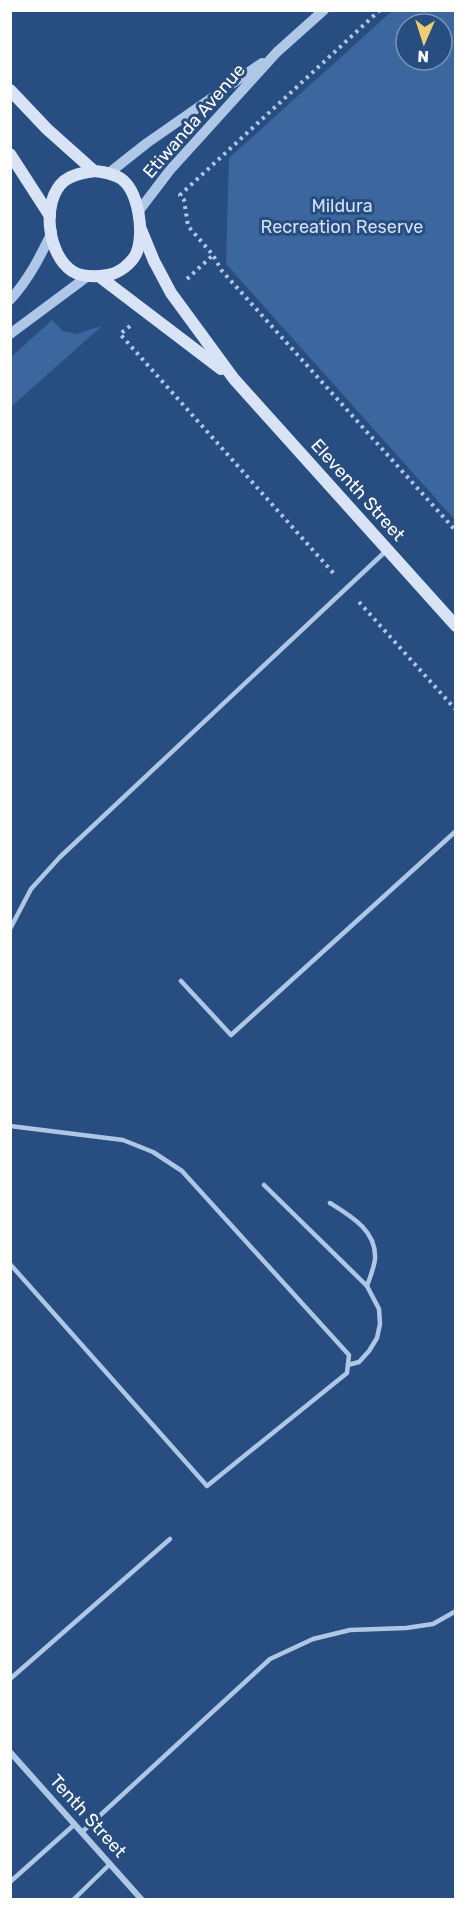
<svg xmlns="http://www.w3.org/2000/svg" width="466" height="1910" font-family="Rubik,sans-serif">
<rect width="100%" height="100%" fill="#274d81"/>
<g fill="#3c669e" fill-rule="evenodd">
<path d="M393,10L455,11V520L226,264L229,158ZM406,24H442V60H406Z"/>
<polygon points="52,320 63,331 76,334 102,326 11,407 11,357"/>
</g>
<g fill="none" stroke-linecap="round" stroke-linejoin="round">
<g stroke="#afc7e6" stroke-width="4" stroke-dasharray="3 4.5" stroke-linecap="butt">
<polyline points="380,10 180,195 184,200 188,226 213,255 222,271 456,531"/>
<polyline points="187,279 213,255"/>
<polyline points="130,326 120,334 336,576"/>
<polyline points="359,602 456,710"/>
</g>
<g stroke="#afc7e6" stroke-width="4.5">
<polyline points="10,929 31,889 60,857 387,550"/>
<polyline points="181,981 231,1035 456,831"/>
<polyline points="10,1126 123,1140 153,1152 182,1171 349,1355 347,1373 207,1486 10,1264"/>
<polyline points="264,1185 367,1286 379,1309 380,1324 377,1338 369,1351 359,1362 348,1365"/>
<path d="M330,1203C351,1216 377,1231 375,1259C374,1268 370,1277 367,1286"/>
<polyline points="10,1679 170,1539"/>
<polyline points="82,1832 270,1659 313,1639 350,1630 406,1628 433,1624 456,1611"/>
<polyline points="10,1882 75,1824"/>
<polyline points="73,1900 110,1864"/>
</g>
<polyline stroke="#afc7e6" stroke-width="6" points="10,1752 142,1900"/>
<g stroke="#afc7e6" stroke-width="10">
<polyline points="109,173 147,143 262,63"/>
<polyline points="138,212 170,170 277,52 324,10"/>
<path d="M10,300C29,279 40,257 52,232"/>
<polyline points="10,334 88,276"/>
</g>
<g stroke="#d8e4f6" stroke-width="12">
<polyline points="10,90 47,129 94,171"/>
<polyline points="10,154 50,216"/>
<path d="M94,171C103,172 112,173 120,178C139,190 145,235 136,254C131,264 119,273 108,275C96,277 83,278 72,271C47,254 41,201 64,181C73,174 84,173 94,171Z"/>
<polyline points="140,227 154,261 171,293 234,379 456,626"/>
<polyline points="100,277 221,369"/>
</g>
</g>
<g text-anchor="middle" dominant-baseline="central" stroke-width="6" stroke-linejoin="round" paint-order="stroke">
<g font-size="18" fill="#fff" stroke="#274d81">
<text transform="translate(194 121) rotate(-49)">Etiwanda Avenue</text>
<text transform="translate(358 490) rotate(48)">Eleventh Street</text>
<text transform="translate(88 1816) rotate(48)">Tenth Street</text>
</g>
<g font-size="18" fill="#d2e1f5" stroke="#274d81">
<text x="342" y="206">Mildura<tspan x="342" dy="21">Recreation Reserve</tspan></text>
</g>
</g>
<rect width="466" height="1910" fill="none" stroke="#ffffff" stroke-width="24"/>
<g transform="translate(424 42) rotate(183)"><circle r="28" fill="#274d81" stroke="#7d94b3" stroke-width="1.5"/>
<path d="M0-4.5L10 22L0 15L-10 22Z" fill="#eecd74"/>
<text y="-9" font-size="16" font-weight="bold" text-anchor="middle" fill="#ffffff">N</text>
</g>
</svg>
